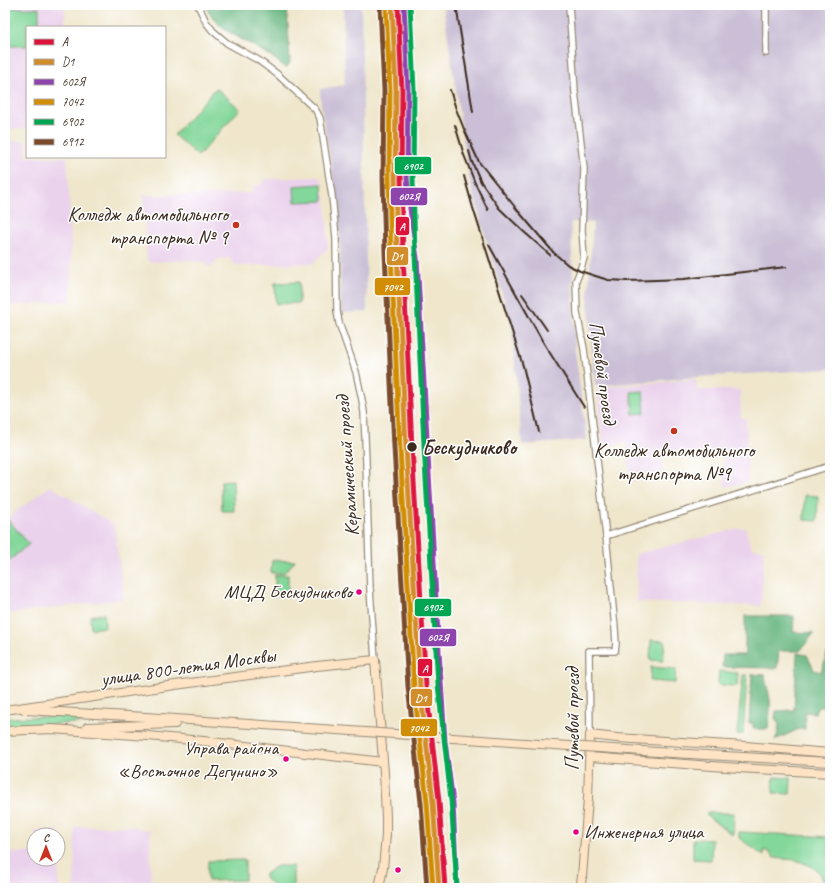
<svg xmlns="http://www.w3.org/2000/svg" width="835" height="893" font-family="Caveat,sans-serif">
<rect width="100%" height="100%" fill="#fff"/>
<filter id="ink" filterUnits="userSpaceOnUse"><feTurbulence type="fractalNoise" baseFrequency=".025" numOctaves="2"/><feDisplacementMap in="SourceGraphic" scale="8" xChannelSelector="R" yChannelSelector="G"/><feConvolveMatrix kernelMatrix="1 2 1 2 8 2 1 2 1" color-interpolation-filters="sRGB"/></filter>
<filter id="wash" filterUnits="userSpaceOnUse"><feTurbulence type="fractalNoise" baseFrequency=".012" numOctaves="4" result="noise"/><feDisplacementMap in="SourceGraphic" scale="16" xChannelSelector="R" yChannelSelector="G"/><feGaussianBlur stdDeviation="0.9" result="paint"/><feColorMatrix in="noise" values="0 0 0 0 0 0 0 0 0 0 0 0 0 0 0 0 0 1.4 0 .05"/><feComposite in="paint" operator="in"/></filter>
<g filter="url(#wash)">
<rect width="100%" height="100%" fill="#efe6cb"/>
<g fill="#ead1ec" fill-rule="evenodd">
<polygon points="5,5 65,5 65,27 27,27 27,129 5,129"/>
<polygon points="5,141 27,141 27,157 67,157 71,242 71,301 5,306"/>
<polygon points="317,177 321,179 326,202 328,248 313,263 236,266 229,258 217,259 213,266 206,267 205,261 194,262 194,260 150,262 147,259 143,195 201,195 251,193 255,185 260,185 266,179"/>
<polygon points="696,379 697,390 740,390 741,417 746,419 748,482 725,487 723,451 662,457 663,478 630,481 626,443 603,446 597,388"/>
<polygon points="50,486 114,525 124,599 5,614 5,520"/>
<polygon points="745,527 751,548 764,550 761,606 637,602 636,554"/>
<polygon points="133,826 141,829 150,830 151,888 74,888 75,827"/>
<path d="M58,830L59,888H5V853L34,852V831ZM34,835H58V859H34Z"/>
</g>
<g fill="#cabfd6">
<polygon points="343,5 361,5 367,312 341,313 340,236 332,171 321,105 320,89 345,85"/>
<polygon points="443,5 830,5 830,369 696,377 595,386 588,297 593,223 571,222 575,350 587,440 522,445 512,327 470,183"/>
</g>
<g fill="#83d79a" stroke="#5f805c">
<polygon points="5,8 39,8 39,27 27,27 27,46 5,46"/>
<polygon points="216,88 240,109 198,156 174,135"/>
<polygon points="322,184 323,201 295,202 294,186"/>
<polygon points="299,282 299,303 276,304 275,283"/>
<polygon points="643,391 645,413 633,414 631,392"/>
<polygon points="233,480 234,511 222,511 221,481"/>
<polygon points="805,495 818,496 817,521 804,520"/>
<polygon points="9,521 29,544 5,564 5,524"/>
<polygon points="272,560 295,561 284,573 271,573"/>
<rect x="275" y="575" width="13" height="21"/>
<polygon points="104,614 105,627 91,629 90,616"/>
<polygon points="651,640 665,641 663,661 650,660"/>
<polygon points="651,667 676,669 675,683 650,681"/>
<polygon points="719,671 738,673 737,686 718,685"/>
<polygon points="743,675 747,675 743,734 737,734"/>
<polygon points="68,716 128,720 5,727 5,718"/>
<polygon points="774,777 791,778 790,794 773,793"/>
<polygon points="707,813 734,813 733,835 707,816"/>
<polygon points="739,832 830,837 830,876 828,876 828,888 823,880 820,873 811,866 796,860 774,858 769,852 764,850 764,856 739,838"/>
<polygon points="693,839 712,840 711,860 693,859"/>
<polygon points="245,860 245,880 208,881 208,861"/>
<polygon points="277,866 293,866 293,888 275,888 265,878 265,874"/>
</g>
<g fill="#6ab882" stroke="#527150">
<polygon points="206,5 287,5 290,63 287,67 284,67 271,56 222,28 209,13"/>
<polygon points="745,616 794,616 793,632 814,633 800,651 779,651 777,668 722,667 723,655 745,655"/>
<polygon points="828,651 830,654 830,707 818,707 815,713 805,712 805,729 799,729 775,740 778,733 779,724 775,718 776,711 794,710 797,653 807,655 814,670 821,672"/>
<path d="M752,674L765,675C765,683 769,691 770,700C771,709 769,720 768,729H753V723H749Z"/>
</g>
</g>
<g filter="url(#ink)">
<g fill="none" stroke-linecap="round" stroke-linejoin="round">
<g stroke="#958874" stroke-width="8">
<g id="street">
<polyline points="198,5 206,22 213,31 227,43 258,60 277,74 315,109 320,118 332,196 336,238 337,311 339,323 356,372 362,400 364,412 366,463 370,589 375,660"/>
<polyline points="569,5 575,92 584,169 582,230 584,258 580,271 576,281 577,313 584,349 606,536 615,628 616,644 615,651 589,651 590,735"/>
<polyline points="766,5 766,53"/>
<polyline points="606,536 830,466"/>
</g>
</g>
<g stroke="#958874" stroke-width="10">
<g id="secondary">
<polyline points="5,710 175,685 317,666 375,660 384,773 386,817 386,835 383,868 379,888"/>
<polyline points="25,710 146,717 234,723"/>
<polyline points="87,727 175,724"/>
<polyline points="5,731 52,729 148,736 203,741 383,762"/>
<polyline points="672,753 830,762"/>
<polyline points="590,757 739,768 830,773"/>
<polyline points="580,888 582,877 588,799 590,735 617,738 745,746 830,753"/>
</g>
</g>
<use href="#street" stroke="#fff" stroke-width="5.5"/>
<use href="#secondary" stroke="#fee4c5" stroke-width="8"/>
<g stroke="#3b2a1e" stroke-width="2">
<polyline points="380,5 389,50"/>
<polyline points="456,5 473,112"/>
<polyline points="450,90 456,109 464,129 479,162 519,212 554,253 568,265 580,271 608,280 627,281 684,279 786,267"/>
<polyline points="455,125 464,155 475,183 488,210"/>
<polyline points="469,151 472,162 481,182 499,208 523,231 550,255"/>
<polyline points="464,176 473,208 523,366 539,432"/>
<polyline points="489,245 543,342 584,407"/>
<polyline points="522,294 547,330"/>
</g>
<g stroke="#958874" stroke-width="10" stroke-linecap="butt">
<polyline id="secondary-bridge" points="234,723 672,753"/>
</g>
<use href="#secondary-bridge" stroke="#fee4c5" stroke-width="8"/>
<g stroke="#fff" stroke-width="8">
<polyline id="rail-1" points="398,5 402,91 401,178 403,254 412,447 426,686 439,801 445,888"/>
</g>
<g stroke="#fff" stroke-width="8">
<polyline id="rail-2" points="392,5 396,91 395,178 397,254 406,447 420,686 433,802 439,888"/>
</g>
<g stroke="#fff" stroke-width="8">
<polyline id="rail-3" points="404,5 408,91 407,178 410,209 417,258 439,652 445,741 453,803 457,888"/>
</g>
<g stroke="#fff" stroke-width="8">
<polyline id="rail-4" points="386,6 390,91 389,178 391,254 400,448 414,687 427,802 433,888"/>
</g>
<g stroke="#fff" stroke-width="8">
<polyline id="rail-5" points="410,5 414,90 413,178 415,254 424,446 438,685 451,800 457,887"/>
</g>
<g stroke="#fff" stroke-width="8">
<polyline id="rail-6" points="380,6 384,91 383,178 385,254 394,448 408,687 421,803 427,888"/>
</g>
<use href="#rail-1" stroke="#dc143c" stroke-width="5"/>
<use href="#rail-2" stroke="#d28d2b" stroke-width="5"/>
<use href="#rail-3" stroke="#8e44ad" stroke-width="5"/>
<use href="#rail-4" stroke="#d18d06" stroke-width="5"/>
<use href="#rail-5" stroke="#00a651" stroke-width="5"/>
<use href="#rail-6" stroke="#7a4b2a" stroke-width="5"/>
</g>
</g>
<g fill="#c8321e" stroke="#fff" stroke-width="1.5">
<circle cx="236" cy="225" r="4"/>
<circle cx="674" cy="431" r="4"/>
</g>
<circle fill="#3b2a1e" stroke="#fff" stroke-width="1.5" cx="412" cy="447" r="5.5"/>
<g fill="#e5007d" stroke="#fff" stroke-width="1.5">
<circle cx="359" cy="592" r="3.5"/>
<circle cx="286" cy="759" r="3.5"/>
<circle cx="576" cy="832" r="3.5"/>
<circle cx="398" cy="870" r="3.5"/>
</g>
<g text-anchor="middle" dominant-baseline="central" stroke-width="3" stroke-linejoin="round" paint-order="stroke">
<g font-size="19" fill="#3b2a1e" stroke="#fff" text-anchor="end">
<text x="352" y="592">МЦД Бескудниково</text>
<text x="278" y="748">Управа района<tspan x="278" dy="23">«Восточное Дегунино»</tspan></text>
<text x="584" y="832" text-anchor="start">Инженерная улица</text>
</g>
<g font-size="20" fill="#3b2a1e" stroke="#fff" text-anchor="end">
<text x="228" y="214">Колледж автомобильного<tspan x="228" dy="23">транспорта № 9</tspan></text>
<text x="674" y="450" text-anchor="middle">Колледж автомобильного<tspan x="674" dy="23">транспорта №9</tspan></text>
</g>
<g font-size="20" fill="#3b2a1e" stroke="#fff">
<text transform="translate(603 373) rotate(82)">Путевой проезд</text>
<text transform="translate(347 466) rotate(-94)">Керамический проезд</text>
<text transform="translate(188 667) rotate(-8)">улица 800-летия Москвы</text>
<text transform="translate(572 719) rotate(-90)">Путевой проезд</text>
</g>
<g font-size="20" font-weight="bold" fill="#3b2a1e" stroke="#fff" text-anchor="start">
<text x="422" y="447">Бескудниково</text>
</g>
</g>
<g stroke="#fff" stroke-width="1.5">
<rect x="394" y="156" width="38" height="19" rx="4" fill="#00a651"/>
<rect x="390" y="187" width="38" height="19" rx="4" fill="#8e44ad"/>
<rect x="395" y="216" width="15" height="20" rx="4" fill="#dc143c"/>
<rect x="386" y="246" width="23" height="20" rx="4" fill="#d28d2b"/>
<rect x="374" y="277" width="37" height="19" rx="4" fill="#d18d06"/>
<rect x="414" y="598" width="38" height="19" rx="4" fill="#00a651"/>
<rect x="419" y="628" width="38" height="19" rx="4" fill="#8e44ad"/>
<rect x="417" y="658" width="16" height="19" rx="4" fill="#dc143c"/>
<rect x="410" y="688" width="23" height="19" rx="4" fill="#d28d2b"/>
<rect x="400" y="718" width="38" height="19" rx="4" fill="#d18d06"/>
</g>
<g font-size="11" text-anchor="middle" font-weight="bold" fill="#fff">
<text x="413" y="170">6902</text>
<text x="409" y="200">602Я</text>
<text x="402" y="230">A</text>
<text x="397" y="260">D1</text>
<text x="393" y="291">7042</text>
<text x="433" y="611">6902</text>
<text x="438" y="641">602Я</text>
<text x="425" y="672">A</text>
<text x="421" y="702">D1</text>
<text x="419" y="732">7042</text>
</g>
<rect width="835" height="893" fill="none" stroke="#fff" stroke-width="20"/>
<rect x="26" y="26" width="140" height="132" fill="#ffffff" stroke="#b1aaa5"/>
<rect x="34" y="39" width="20" height="6" fill="#dc143c" stroke="#b1aaa5"/>
<text x="62" y="46" font-size="12" fill="#3b2a1e">A</text>
<rect x="34" y="59" width="20" height="6" fill="#d28d2b" stroke="#b1aaa5"/>
<text x="62" y="66" font-size="12" fill="#3b2a1e">D1</text>
<rect x="34" y="79" width="20" height="6" fill="#8e44ad" stroke="#b1aaa5"/>
<text x="62" y="86" font-size="12" fill="#3b2a1e">602Я</text>
<rect x="34" y="99" width="20" height="6" fill="#d18d06" stroke="#b1aaa5"/>
<text x="62" y="106" font-size="12" fill="#3b2a1e">7042</text>
<rect x="34" y="119" width="20" height="6" fill="#00a651" stroke="#b1aaa5"/>
<text x="62" y="126" font-size="12" fill="#3b2a1e">6902</text>
<rect x="34" y="139" width="20" height="6" fill="#7a4b2a" stroke="#b1aaa5"/>
<text x="62" y="146" font-size="12" fill="#3b2a1e">6912</text>
<g transform="translate(46 847)"><circle r="19" fill="#ffffff" stroke="#b1aaa5"/>
<path d="M0-3L7 15L0 10L-7 15Z" fill="#c8321e"/>
<text y="-6" font-size="11" font-weight="bold" text-anchor="middle" fill="#3b2a1e">С</text>
</g>
</svg>
